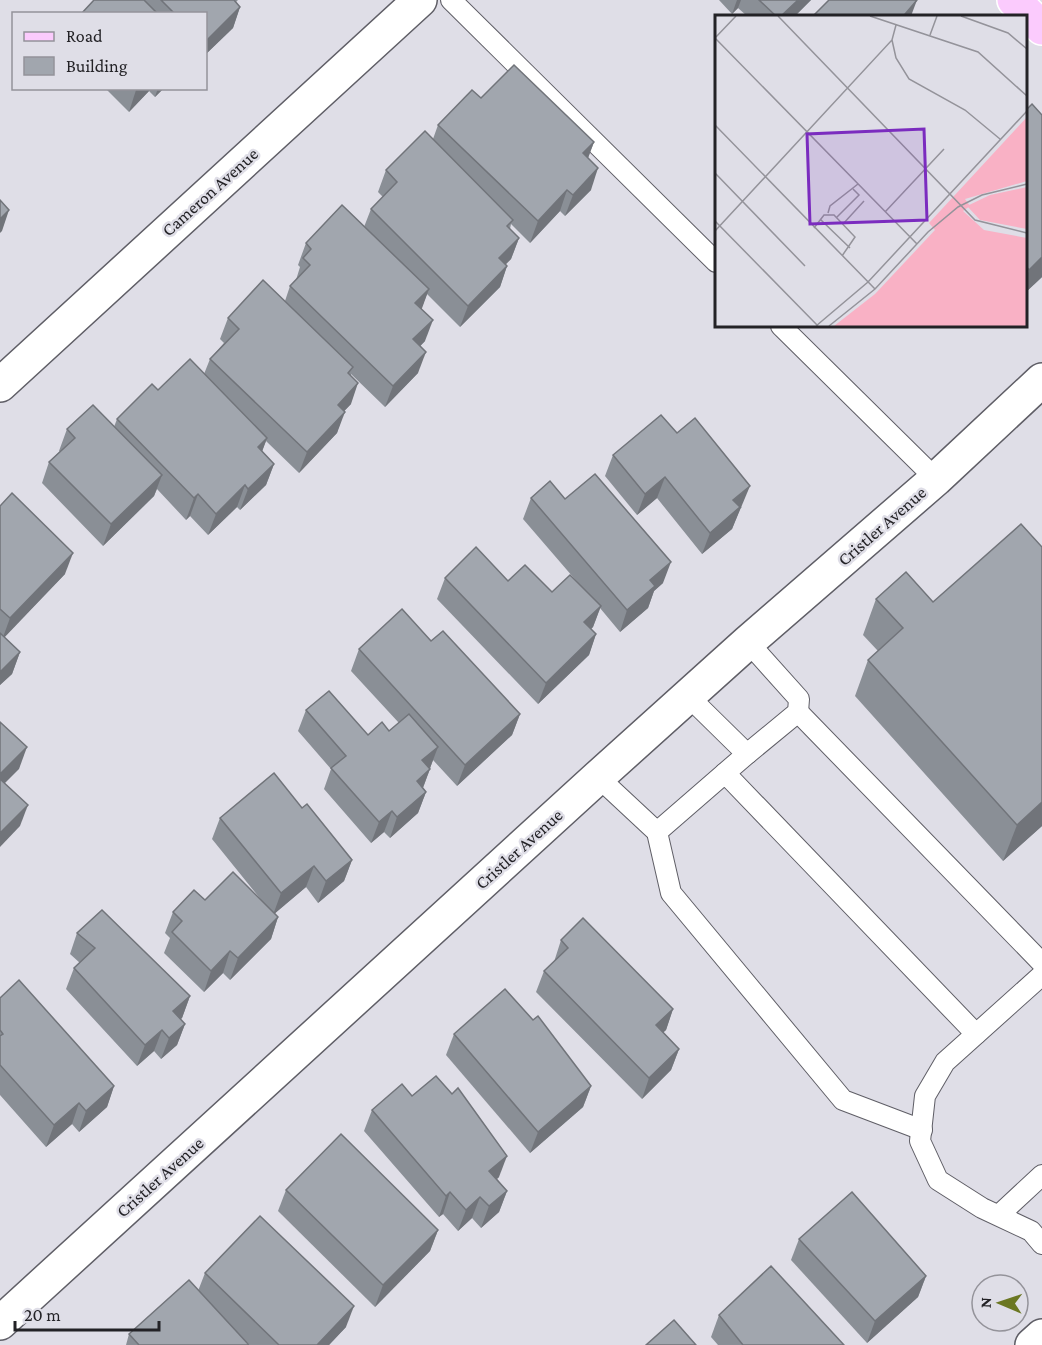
<svg xmlns="http://www.w3.org/2000/svg" width="1042" height="1345" font-family="'Crimson Pro',serif">
<rect width="100%" height="100%" fill="#dfdee7"/>
<g fill="none" stroke-linecap="round" stroke-linejoin="round">
<g stroke="#5f5e66" stroke-width="22">
<g id="service">
<polyline points="451,0 716,262"/>
<polyline points="781,326 936,479"/>
<polyline points="688,696 747,754"/>
<polyline points="798,712 1042,963"/>
<polyline points="725,773 747,754 798,712 799,699 748,642"/>
<polyline points="598,777 657,832 671,893 843,1100 922,1130"/>
<polyline points="657,832 725,773 976,1034"/>
<polyline points="1042,975 945,1062 925,1096 920,1141 938,1180 982,1208 1031,1231 1042,1244"/>
<polyline points="999,1215 1042,1175"/>
</g>
</g>
<g stroke="#5f5e66" stroke-width="36">
<g id="minor">
<polyline points="0,1323 598,777 748,642 936,479 1042,380"/>
<polyline points="1032,1345 1042,1336"/>
</g>
</g>
<g stroke="#5f5e66" stroke-width="36">
<polyline id="tertiary" points="0,385 420,0"/>
</g>
<g stroke="#fff" stroke-width="36">
<polyline id="primary" points="1014,0 1042,28"/>
</g>
<use href="#service" stroke="#fff" stroke-width="20"/>
<use href="#minor" stroke="#fff" stroke-width="33"/>
<use href="#tertiary" stroke="#fff" stroke-width="33"/>
<use href="#primary" stroke="#fbcbfd" stroke-width="33"/>
</g>
<g fill="#8a8f96">
<polygon points="94,0 238,0 236,2 240,7 233,28 206,54 206,14 81,14"/>
<polygon points="719,0 811,0 795,16 747,16 738,8 732,14"/>
<polygon points="105,88 164,88 155,97 149,91 129,112"/>
<polygon points="481,98 594,142 588,158 591,190 565,216 560,211 530,243 511,224 510,229 519,238 511,259 506,264 507,266 500,287 460,327 427,294 421,309 425,341 420,346 418,373 385,407 351,374 351,404 344,411 337,433 299,473 266,441 262,451 274,464 266,485 240,510 237,507 208,535 190,516 186,520 157,489 154,496 103,546 42,483 49,462 60,451 59,451 67,429 114,427 117,419 158,390 204,374 210,359 224,343 220,339 228,318 285,301 290,286 296,280 300,267 298,265 306,243 364,227 371,209 383,197 378,192 386,170 433,139 438,125"/>
<polygon points="1026,110 1042,115 1042,277 1026,292"/>
<polygon points="613,455 742,507 740,509 732,529 702,554 657,498 637,515 605,476"/>
<polygon points="531,498 565,499 663,583 654,591 648,608 620,632 600,608 593,627 591,629 596,634 589,655 538,704 437,599 445,578 508,581 552,592 579,584 523,519"/>
<polygon points="0,506 65,574 4,637 20,652 12,674 0,685"/>
<polygon points="1042,547 1042,826 1003,861 855,696 868,660 878,651 863,635 876,599 933,602"/>
<polygon points="431,641 520,714 512,735 457,786 433,760 423,788 426,792 418,813 390,838 384,832 371,843 324,789 331,769 298,731 306,710 368,735 389,731 399,723 351,671 359,649"/>
<polygon points="302,808 352,860 344,881 318,903 306,887 275,913 278,917 271,939 230,980 223,973 204,992 164,953 170,938 165,933 173,912 205,900 262,901 212,839 220,818"/>
<polygon points="77,933 190,996 182,1018 180,1019 185,1024 177,1045 161,1059 154,1051 137,1066 66,989 74,968 80,963 70,954"/>
<polygon points="561,940 673,1009 666,1030 663,1032 679,1049 671,1070 642,1099 536,992 544,971 554,962"/>
<polygon points="0,998 114,1086 107,1107 79,1132 72,1124 46,1147 0,1095"/>
<polygon points="533,1020 591,1086 583,1107 530,1153 446,1055 454,1034"/>
<polygon points="412,1096 499,1177 497,1179 507,1191 499,1212 481,1228 472,1218 458,1231 443,1214 439,1217 364,1131 372,1110"/>
<polygon points="286,1190 438,1230 430,1251 375,1307 278,1211"/>
<polygon points="799,1239 926,1276 918,1297 867,1343 791,1260"/>
<polygon points="205,1273 346,1327 329,1345 250,1345 243,1339 249,1345 126,1345 129,1334 198,1291"/>
<polygon points="719,1315 844,1345 718,1345 711,1337"/>
</g>
<g fill="#71747a">
<polygon points="737,0 741,0 738,8 732,14"/>
<polygon points="798,0 811,0 795,16 781,16"/>
<polygon points="917,0 911,16 904,16 905,14"/>
<polygon points="240,7 233,28 206,54 206,41"/>
<polygon points="138,88 150,88 149,91 129,112 136,90"/>
<polygon points="158,88 164,88 155,97"/>
<polygon points="594,142 586,163 583,153"/>
<polygon points="598,168 591,190 565,216 573,195"/>
<polygon points="567,190 560,211 530,243 538,221"/>
<polygon points="9,210 2,231 0,233 0,219"/>
<polygon points="519,238 511,259 491,279 499,258"/>
<polygon points="1042,257 1042,277 1026,292 1026,279 1029,270"/>
<polygon points="507,266 500,287 460,327 468,306"/>
<polygon points="429,289 421,311 415,303"/>
<polygon points="433,320 425,341 406,361 413,339"/>
<polygon points="426,352 418,373 385,407 393,386"/>
<polygon points="358,383 351,404 330,426 338,405"/>
<polygon points="345,412 337,433 299,473 307,452"/>
<polygon points="267,438 259,460 258,447"/>
<polygon points="274,464 266,485 240,510 248,489"/>
<polygon points="162,475 154,496 103,546 111,524"/>
<polygon points="665,477 657,498 637,515 645,494"/>
<polygon points="245,485 237,507 208,535 216,514"/>
<polygon points="750,486 732,529 702,554 710,533 733,500"/>
<polygon points="198,494 190,516 186,520 194,498"/>
<polygon points="73,553 65,574 2,640 10,618"/>
<polygon points="671,562 663,583 654,591 648,608 620,632 627,610 650,580"/>
<polygon points="601,606 593,627 576,643 584,622"/>
<polygon points="596,634 589,655 538,704 546,683"/>
<polygon points="20,652 12,674 0,685 0,672"/>
<polygon points="520,714 512,735 457,786 465,765"/>
<polygon points="27,747 19,769 0,788 0,774"/>
<polygon points="438,747 430,768 415,782 422,760"/>
<polygon points="430,769 422,790 417,781"/>
<polygon points="426,792 418,813 390,838 397,817"/>
<polygon points="1042,802 1042,826 1003,861 1017,825"/>
<polygon points="28,805 20,826 0,847 0,833"/>
<polygon points="392,811 384,832 371,843 379,822"/>
<polygon points="352,860 344,881 318,903 326,881"/>
<polygon points="314,866 306,887 273,915 281,893"/>
<polygon points="278,917 271,939 230,980 238,958"/>
<polygon points="230,951 223,973 204,992 211,971"/>
<polygon points="190,996 182,1018 166,1032 173,1011"/>
<polygon points="673,1009 666,1030 648,1047 656,1025"/>
<polygon points="185,1024 177,1045 161,1059 169,1038"/>
<polygon points="162,1030 154,1051 137,1066 145,1045"/>
<polygon points="679,1049 671,1070 642,1099 649,1078"/>
<polygon points="114,1086 107,1107 79,1132 86,1111"/>
<polygon points="591,1086 583,1107 530,1153 538,1132"/>
<polygon points="79,1103 72,1124 46,1147 54,1125"/>
<polygon points="507,1156 499,1177 482,1192 489,1171"/>
<polygon points="507,1191 499,1212 481,1228 489,1206"/>
<polygon points="450,1192 443,1214 439,1217 446,1196"/>
<polygon points="480,1197 472,1218 458,1231 466,1210"/>
<polygon points="438,1230 430,1251 375,1307 383,1285"/>
<polygon points="926,1276 918,1297 867,1343 875,1321"/>
<polygon points="354,1306 346,1327 329,1345 317,1345"/>
</g>
<g fill="#a1a6ae" stroke="#71747a" stroke-width="1.5">
<polygon points="94,0 144,0 158,14 81,14"/>
<polygon points="161,0 234,0 240,7 206,41 206,14 175,14"/>
<polygon points="759,0 798,0 781,16 776,16"/>
<polygon points="829,0 917,0 905,14 908,16 813,16"/>
<polygon points="514,65 594,142 583,153 598,168 573,195 567,190 538,221 438,125 472,90 481,98"/>
<polygon points="1032,104 1042,115 1042,257 1029,270 1026,266 1026,110"/>
<polygon points="425,131 513,220 507,226 519,238 499,258 507,266 468,306 371,209 397,182 386,170"/>
<polygon points="0,200 9,210 0,219"/>
<polygon points="342,205 429,289 415,303 433,320 413,339 426,352 393,386 290,286 310,265 303,258 311,249 306,243"/>
<polygon points="263,280 353,367 348,373 358,383 338,405 345,412 307,452 210,359 239,329 228,318"/>
<polygon points="190,359 267,438 258,447 274,464 248,489 245,485 216,514 198,494 194,498 117,419 152,384 158,390"/>
<polygon points="93,405 162,475 111,524 49,462 75,438 67,429"/>
<polygon points="661,415 677,433 695,418 750,486 733,500 740,507 710,533 665,477 645,494 613,455"/>
<polygon points="595,474 671,562 650,580 655,586 627,610 531,498 550,481 565,499"/>
<polygon points="12,493 73,553 10,618 0,609 0,506"/>
<polygon points="1021,524 1042,547 1042,802 1017,825 868,660 903,628 876,599 906,572 933,602"/>
<polygon points="476,547 508,581 525,565 552,592 570,575 601,606 584,622 596,634 546,683 445,578"/>
<polygon points="402,609 431,641 443,631 520,714 465,765 359,649"/>
<polygon points="0,633 20,652 0,672"/>
<polygon points="329,691 368,735 382,722 389,731 409,714 438,747 422,760 430,769 417,781 426,792 397,817 392,811 379,822 331,768 346,756 306,710"/>
<polygon points="0,722 27,747 0,774"/>
<polygon points="274,773 302,808 307,804 352,860 326,881 314,866 281,893 220,818"/>
<polygon points="0,779 28,805 0,833"/>
<polygon points="233,872 278,917 238,958 230,951 211,971 172,932 182,921 173,912 194,890 205,900"/>
<polygon points="102,910 190,996 173,1011 185,1024 169,1038 162,1030 145,1045 74,968 95,948 77,933"/>
<polygon points="583,918 673,1009 656,1025 679,1049 649,1078 544,971 568,948 561,940"/>
<polygon points="19,980 114,1086 86,1111 79,1103 54,1125 0,1065 0,1036 3,1034 0,1030 0,998"/>
<polygon points="505,989 533,1020 538,1016 591,1086 538,1132 454,1034"/>
<polygon points="436,1076 452,1094 458,1088 507,1156 489,1171 507,1191 489,1206 480,1197 466,1210 450,1192 446,1196 372,1110 402,1084 412,1096"/>
<polygon points="341,1134 438,1230 383,1285 286,1190"/>
<polygon points="852,1192 926,1276 875,1321 799,1239"/>
<polygon points="260,1216 354,1306 317,1345 279,1345 205,1273"/>
<polygon points="771,1266 844,1345 743,1345 719,1315"/>
<polygon points="189,1280 249,1345 139,1345 129,1334"/>
<polygon points="674,1320 696,1345 646,1345"/>
</g>
<g text-anchor="middle" dominant-baseline="central" stroke-width="5" stroke-linejoin="round" paint-order="stroke">
<g font-size="18" fill="#232226" stroke="#dfdee7">
<text transform="translate(210 192) rotate(-42)">Cameron Avenue</text>
<text transform="translate(882 526) rotate(-41)">Cristler Avenue</text>
<text transform="translate(519 849) rotate(-42)">Cristler Avenue</text>
<text transform="translate(160 1177) rotate(-42)">Cristler Avenue</text>
</g>
</g>
<g transform="translate(715 15)">
<rect width="312" height="312" fill="#dfdee7"/>
<path d="M312,172V214L265,205L252,191L275,180Z" fill="#f9b1c5"/>
<path d="M312,102V166L250,184L255,191L248,196L269,215L312,223V311H119L160,279L220,215L214,208Z" fill="#f9b1c5"/>
<path fill="none" stroke="#94939a" stroke-width="1.5" d="M63,1L260,205L312,218M155,1L263,37L312,81M246,1L293,18L312,34M215,20L222,1M0,23L202,229M0,23L21,1M177,25L181,43L194,64L250,95L285,124M0,110L160,274M0,158L90,251M170,197L229,134M113,198L115,191L143,169M122,202L144,180L138,174M106,205L135,233M0,206L103,311M128,209L149,186M99,213L109,200H119L140,222L127,241M0,216L177,25L181,10M101,311L153,267L312,96M114,311L160,274L213,217L243,192L267,180L312,169"/>
<path fill="#7b2cbf" fill-opacity="0.15" stroke="#7b2cbf" stroke-width="3" d="M209,114L212,205L95,209L92,119Z"/>
<rect width="312" height="312" fill="none" stroke="#232226" stroke-width="3"/>
</g>
<rect x="12" y="12" width="195" height="78" fill="#dfdee7" stroke="#94939a" stroke-width="1.5"/>
<rect x="24" y="32" width="30" height="9" fill="#fbcbfd" stroke="#94939a" stroke-width="1.5"/>
<text x="66" y="42" font-size="18" fill="#232226">Road</text>
<rect x="24" y="57" width="30" height="18" fill="#a1a6ae" stroke="#94939a" stroke-width="1.5"/>
<text x="66" y="72" font-size="18" fill="#232226">Building</text>
<g transform="translate(1000 1303) rotate(272)"><circle r="28" fill="#dfdee7" stroke="#94939a" stroke-width="1.5"/>
<path d="M0-4.5L10 22L0 15L-10 22Z" fill="#6b7722"/>
<text y="-9" font-size="16" font-weight="bold" text-anchor="middle" fill="#232226">N</text>
</g>
<path d="M15 1321v9h144v-9" fill="none" stroke="#232226" stroke-width="3"/>
<text x="24" y="1321" font-size="18" fill="#232226" stroke="#dfdee7" stroke-width="4.5" paint-order="stroke">20 m</text>
</svg>
